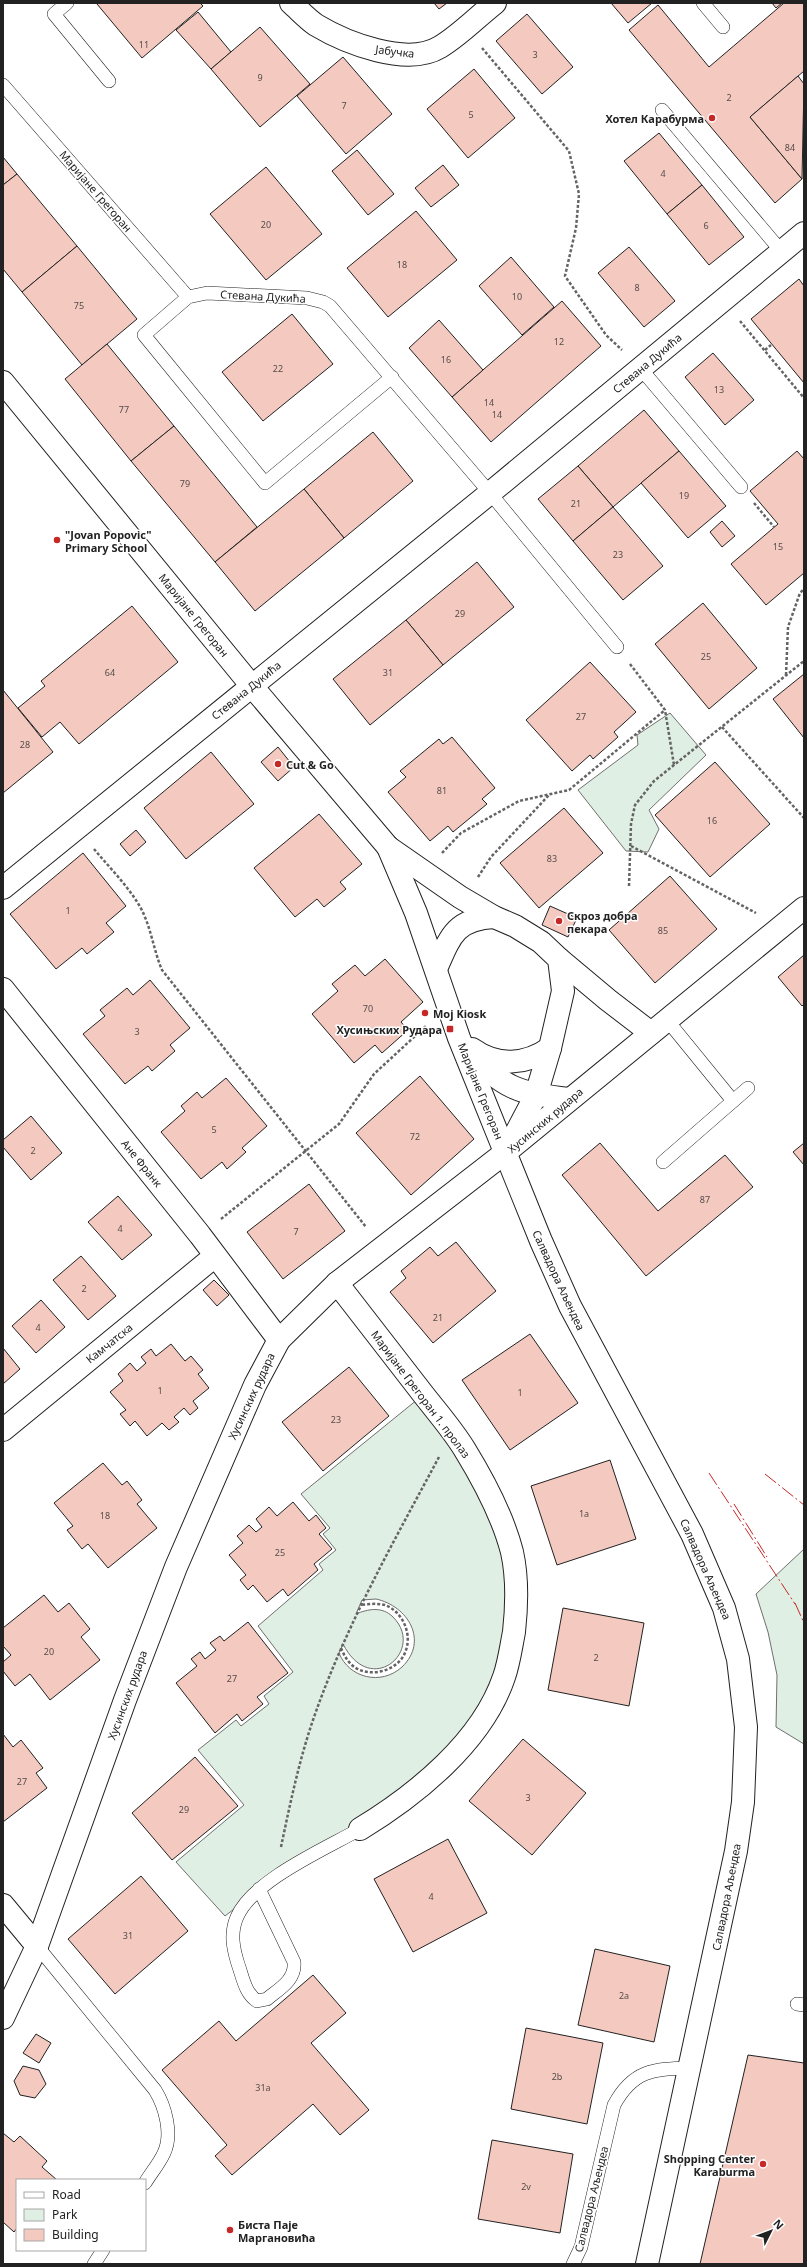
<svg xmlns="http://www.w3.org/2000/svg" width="807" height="2267" font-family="'Noto Sans',sans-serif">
<rect width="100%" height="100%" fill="#fff"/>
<g fill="#e0efe3" stroke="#6f6f6f" fill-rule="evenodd">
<polygon points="670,713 706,755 649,810 659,829 648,852 626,851 578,790 638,745 637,735"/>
<path d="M423,1395L511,1551L504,1677L429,1779L256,1892L225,1916L176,1862L244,1805L198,1750L236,1720L241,1726L269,1704L264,1696L293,1672L258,1626L323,1570L319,1564L336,1550L323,1534L330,1528L301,1494ZM376,1599C408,1606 429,1641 402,1667C381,1686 349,1678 339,1653L343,1644C371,1699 426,1650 393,1617C382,1606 368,1609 356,1614L362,1600Z"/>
<polygon points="804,1549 804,1744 776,1727 777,1675 768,1632 756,1594"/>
</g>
<g fill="#f3c9c0" stroke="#222">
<polygon points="98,3 200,3 203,6 142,58 97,4"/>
<polygon points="434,3 447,3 439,9"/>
<polygon points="611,3 652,3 628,23"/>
<polygon points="772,3 782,3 776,8"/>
<polygon points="784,3 804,3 804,71 750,117 802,179 775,203 629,30 658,5 709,67"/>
<polygon points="198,12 231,52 211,69 176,30"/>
<polygon points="527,14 573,67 542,94 496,41"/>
<polygon points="260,27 310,84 260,127 211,69"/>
<polygon points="343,57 392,114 346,154 297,96"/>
<polygon points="474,69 515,118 468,158 427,109"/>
<polygon points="798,76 804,84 802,179 750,117"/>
<polygon points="659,133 702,185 667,214 624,161"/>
<polygon points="357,150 394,194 368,215 332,171"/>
<polygon points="3,157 17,174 3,185"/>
<polygon points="443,165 459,185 431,207 415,188"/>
<polygon points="266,167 322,234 266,280 210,214"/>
<polygon points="17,174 77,246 22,292 3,269 3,185"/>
<polygon points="702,185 744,237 709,265 667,214"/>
<polygon points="416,211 457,260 388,317 347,268"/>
<polygon points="77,246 137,319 82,365 22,292"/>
<polygon points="629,247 675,301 644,327 598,273"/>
<polygon points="511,257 554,307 522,335 479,286"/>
<polygon points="799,279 804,286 804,383 751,319"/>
<polygon points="562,301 601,346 491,442 452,397"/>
<polygon points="292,314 333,364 263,421 222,372"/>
<polygon points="439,320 483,370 452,397 409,348"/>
<polygon points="107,344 174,426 131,461 65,379"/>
<polygon points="713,353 754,400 725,425 685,377"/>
<polygon points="644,410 679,451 613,507 578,466"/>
<polygon points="174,426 257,527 215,562 131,461"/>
<polygon points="373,432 413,481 344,538 304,489"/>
<polygon points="679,451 726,506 688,538 641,483"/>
<polygon points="797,451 804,459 804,573 766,605 731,564 778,524 750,491"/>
<polygon points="578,466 613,507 573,541 538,499"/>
<polygon points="304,489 344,538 255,611 215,562"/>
<polygon points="613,507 663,566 623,600 573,541"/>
<polygon points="722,521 735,536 722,547 710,532"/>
<polygon points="477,562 514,607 443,665 406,620"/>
<polygon points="703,603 757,668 709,709 655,644"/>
<polygon points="132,606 178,662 79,744 60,722 42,737 18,708 45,686 41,681"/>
<polygon points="406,620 443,665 370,725 333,679"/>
<polygon points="590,662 636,712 614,732 618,737 593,759 590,755 572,771 526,720"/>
<polygon points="804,674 804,738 773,699"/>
<polygon points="3,690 53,752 3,793"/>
<polygon points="452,737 495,788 482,799 487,804 453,832 448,826 430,841 388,792 406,777 400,771 439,739 443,744"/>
<polygon points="278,747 294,767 278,781 261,762"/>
<polygon points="211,752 254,804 186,859 144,808"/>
<polygon points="715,762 770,824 710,877 655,815"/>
<polygon points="564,808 603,853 539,908 500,863"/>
<polygon points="319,814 362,864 340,882 346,889 324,907 317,899 295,917 254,868"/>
<polygon points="136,830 146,842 130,856 120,844"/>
<polygon points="83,853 126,906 106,923 114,932 87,954 82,948 56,969 10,914"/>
<polygon points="670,876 717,929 655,983 609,930"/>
<polygon points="550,906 577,918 568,937 542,925"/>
<polygon points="804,955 804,1004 802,1006 778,977"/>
<polygon points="385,959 423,1002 401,1022 408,1030 382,1053 375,1045 354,1063 312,1014 338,991 332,984 355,965 365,976"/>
<polygon points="150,980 190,1028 170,1045 175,1051 152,1071 148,1066 125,1084 83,1034 105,1016 100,1010 127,988 133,995"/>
<polygon points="420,1076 474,1139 411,1195 356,1133"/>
<polygon points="226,1078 267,1126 242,1148 246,1152 227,1169 222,1162 201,1179 161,1132 185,1111 181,1106 197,1092 202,1098"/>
<polygon points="31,1116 62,1153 31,1180 3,1147 3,1140"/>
<polygon points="600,1143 658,1211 725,1155 753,1187 646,1276 562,1175"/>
<polygon points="804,1143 804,1165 793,1152"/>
<polygon points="309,1184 345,1231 283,1279 247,1232"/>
<polygon points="118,1196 152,1235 122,1260 88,1222"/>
<polygon points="456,1242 496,1291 433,1343 390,1292 406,1278 401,1271 430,1247 438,1256"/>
<polygon points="81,1256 116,1296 88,1320 53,1280"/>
<polygon points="214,1280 229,1295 217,1306 203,1290"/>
<polygon points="41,1300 65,1327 36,1353 12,1326"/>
<polygon points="530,1334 578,1403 510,1450 462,1380"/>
<polygon points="171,1344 185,1361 191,1356 203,1370 198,1374 209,1388 193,1401 198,1408 190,1415 184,1408 174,1417 179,1422 169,1430 162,1423 147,1436 135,1421 130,1426 120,1414 126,1410 110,1392 123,1381 118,1374 130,1363 137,1371 146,1363 141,1357 151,1349 156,1356"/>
<polygon points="3,1348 20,1369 3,1384"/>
<polygon points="349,1367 389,1416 323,1471 282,1422"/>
<polygon points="610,1460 636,1539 557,1565 531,1486"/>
<polygon points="103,1463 122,1485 127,1481 142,1500 137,1504 157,1528 108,1568 88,1544 82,1549 67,1530 73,1526 54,1503"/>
<polygon points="293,1502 309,1521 316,1515 326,1528 319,1534 332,1549 314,1564 318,1570 288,1596 283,1589 267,1602 253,1585 248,1590 240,1580 246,1575 229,1555 243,1543 237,1536 249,1525 256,1532 262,1527 256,1519 269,1507 277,1516"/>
<polygon points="44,1595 58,1612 69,1603 90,1629 81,1637 100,1660 50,1700 30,1674 15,1686 3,1671 3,1662 11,1655 3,1646 3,1628"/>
<polygon points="563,1608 644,1623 629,1706 548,1690"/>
<polygon points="248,1622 288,1673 257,1697 263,1704 242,1721 237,1714 215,1733 176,1683 197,1666 191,1659 200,1652 205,1659 216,1650 210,1643 220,1636 224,1641"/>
<polygon points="3,1734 13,1747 21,1740 43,1768 36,1773 47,1788 3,1822"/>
<polygon points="523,1739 586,1793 532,1855 469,1801"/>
<polygon points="195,1757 238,1806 172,1860 132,1813"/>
<polygon points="448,1839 487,1913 413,1952 374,1879"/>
<polygon points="141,1876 188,1931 115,1994 68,1939"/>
<polygon points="595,1949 670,1966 654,2042 578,2025"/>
<polygon points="313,1975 346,2013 311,2043 369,2110 340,2135 313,2104 232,2175 215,2156 227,2145 162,2070 219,2021 236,2041"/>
<polygon points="526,2028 603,2043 587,2124 511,2109"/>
<polygon points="36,2034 51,2043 39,2063 23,2053"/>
<polygon points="748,2055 804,2063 804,2264 700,2264"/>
<polygon points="23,2066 39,2070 46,2084 35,2098 20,2095 14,2081"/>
<polygon points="3,2133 14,2142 20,2136 47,2161 42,2167 57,2180 17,2180 17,2228 14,2232 3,2222"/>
<polygon points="492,2140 573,2154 560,2233 478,2219"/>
</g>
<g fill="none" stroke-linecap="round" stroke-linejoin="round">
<g stroke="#222" stroke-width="14">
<g id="service">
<polyline points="67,3 54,14 109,81"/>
<polyline points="703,3 723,27"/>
<polyline points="3,85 188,297"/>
<polyline points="662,110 782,252"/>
<polyline points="641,369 741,487"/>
<polyline points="392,377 265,483 144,335 188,297 207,293 307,298 323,302 330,306 490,493 617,647"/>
<polyline points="667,1020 733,1101"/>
<polyline points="663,1162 748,1088"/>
<path d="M259,1889L294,1962C296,1980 279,1989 267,1999L257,2001C245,1993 243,1978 238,1964C233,1948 230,1933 237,1917C253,1880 325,1849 360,1829"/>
<path d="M37,1946L155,2090C165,2106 173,2134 164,2153C159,2164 151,2173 145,2183"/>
<polyline points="797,2004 804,2005"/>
<polyline points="94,2264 103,2250"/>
<path d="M573,2264L581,2247L614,2105C633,2070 653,2069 690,2068"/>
</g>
</g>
<g stroke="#222" stroke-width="24">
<g id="minor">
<path d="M291,3C299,10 307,19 316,25C346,43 407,67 440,47C460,35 477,17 495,3"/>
<polyline points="3,888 490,493 804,233"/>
<polyline points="559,959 608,1000 651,1033"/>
<polyline points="3,989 200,1235 279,1340"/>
<path d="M337,1283C366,1320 394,1357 423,1394C437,1412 453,1430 465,1450C484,1481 503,1517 512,1552C518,1579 517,1605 514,1632C511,1647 509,1663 504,1677C482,1742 416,1795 360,1829"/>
<polyline points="3,1430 215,1256"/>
<polyline points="3,1905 37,1946"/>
<polyline points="3,2018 37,1946 125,1700 176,1567 255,1385 279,1340 337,1283 506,1152 804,908"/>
</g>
</g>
<g stroke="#222" stroke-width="24">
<g id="tertiary">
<polyline points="3,382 251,685 388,847 460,897 494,917 515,926 541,942 559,959 563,991 550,1048 536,1095 506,1152"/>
<polyline points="388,847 416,913 459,1038 541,1241 570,1306 692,1534 724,1608 738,1659 746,1727 743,1802 736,1851 647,2264"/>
<path d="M436,969C450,937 455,919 494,917"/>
<path d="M472,1049C497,1067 526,1065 550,1048"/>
<path d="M469,1050C500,1088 521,1094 569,1099"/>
</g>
</g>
<g stroke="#646464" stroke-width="2.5" stroke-dasharray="3 2" stroke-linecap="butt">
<polyline points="482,48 569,151 579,194 576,228 565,276 606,335 622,350"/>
<polyline points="740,321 804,398"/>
<polyline points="765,350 771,345"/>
<polyline points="754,503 774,527"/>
<polyline points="630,664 665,710 674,765"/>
<polyline points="786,675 788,627 800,593 804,589"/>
<polyline points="722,727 804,818"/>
<polyline points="631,846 756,913"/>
<path d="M94,849C109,867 127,885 139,905C151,925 153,949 162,970L366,1227"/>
<polyline points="442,853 461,833 519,801 569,790 665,710"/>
<polyline points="478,877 491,857 549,795"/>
<polyline points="629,886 631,824 635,805 654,781 804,661"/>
<polyline points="221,1219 339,1124 374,1074 426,1026"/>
<path d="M341,1648C344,1655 347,1661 353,1666C369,1679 400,1671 406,1650C412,1633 402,1611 385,1605C377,1603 368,1604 360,1605"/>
<path d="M281,1847C290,1804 299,1761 313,1720C345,1627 393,1543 439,1457"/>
</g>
<use href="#service" stroke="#fff" stroke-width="13"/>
<use href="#minor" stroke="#fff" stroke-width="22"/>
<use href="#tertiary" stroke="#fff" stroke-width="22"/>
<g stroke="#c62828" stroke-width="1" stroke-dasharray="14 3 2 3" stroke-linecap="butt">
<polyline points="709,1473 795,1604"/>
<polyline points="765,1474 804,1505"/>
<polyline points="734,1504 767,1557"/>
<polyline points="795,1603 804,1623"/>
</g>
</g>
<g fill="#c62828" stroke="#fff" stroke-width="1.5">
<circle cx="712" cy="118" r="4"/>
<circle cx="57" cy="540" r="4"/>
<circle cx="278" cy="764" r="4"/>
<circle cx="559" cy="921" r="4"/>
<circle cx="425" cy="1013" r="4"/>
<rect x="446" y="1025" width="8" height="8" rx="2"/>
<circle cx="763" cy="2164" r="4"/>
<circle cx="230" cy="2230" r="4"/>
</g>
<g text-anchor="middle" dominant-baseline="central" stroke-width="3" stroke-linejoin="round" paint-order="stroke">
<g font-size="9" fill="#564c4a">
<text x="144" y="44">11</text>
<text x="535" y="54">3</text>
<text x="260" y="77">9</text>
<text x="729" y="97">2</text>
<text x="344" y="105">7</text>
<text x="471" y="114">5</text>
<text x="790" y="147">84</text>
<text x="663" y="173">4</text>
<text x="266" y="224">20</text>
<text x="706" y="225">6</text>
<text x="402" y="264">18</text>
<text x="637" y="287">8</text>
<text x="517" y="296">10</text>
<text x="79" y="305">75</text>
<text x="559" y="341">12</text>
<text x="446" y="359">16</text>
<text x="278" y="368">22</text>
<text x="719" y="389">13</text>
<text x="489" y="402">14</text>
<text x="124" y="409">77</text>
<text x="497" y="414">14</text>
<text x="185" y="483">79</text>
<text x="684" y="495">19</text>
<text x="576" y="503">21</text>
<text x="778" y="546">15</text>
<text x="618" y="554">23</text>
<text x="460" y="613">29</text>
<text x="706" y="656">25</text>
<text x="110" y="672">64</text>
<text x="388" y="672">31</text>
<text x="581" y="716">27</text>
<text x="25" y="744">28</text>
<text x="442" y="790">81</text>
<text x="712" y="820">16</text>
<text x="552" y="858">83</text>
<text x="68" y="910">1</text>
<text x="663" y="930">85</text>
<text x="368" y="1008">70</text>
<text x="137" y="1031">3</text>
<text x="214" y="1129">5</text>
<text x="415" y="1136">72</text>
<text x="33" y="1150">2</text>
<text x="705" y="1199">87</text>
<text x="120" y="1228">4</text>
<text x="296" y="1231">7</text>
<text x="84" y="1288">2</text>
<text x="438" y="1317">21</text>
<text x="38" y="1327">4</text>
<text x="160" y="1390">1</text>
<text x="520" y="1392">1</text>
<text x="336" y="1419">23</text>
<text x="584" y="1513">1a</text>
<text x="105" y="1515">18</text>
<text x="280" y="1552">25</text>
<text x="49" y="1651">20</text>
<text x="596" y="1657">2</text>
<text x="232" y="1678">27</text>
<text x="22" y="1781">27</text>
<text x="528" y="1797">3</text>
<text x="184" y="1809">29</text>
<text x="431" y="1896">4</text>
<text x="128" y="1935">31</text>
<text x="624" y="1995">2a</text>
<text x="557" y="2076">2b</text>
<text x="263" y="2087">31a</text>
<text x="526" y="2186">2v</text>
</g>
<g font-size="11" fill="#222" stroke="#fff">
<text transform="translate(395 51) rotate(7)">Јабучка</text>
<text transform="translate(96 191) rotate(49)">Маријане Грегоран</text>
<text transform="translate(263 296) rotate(3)">Стевана Дукића</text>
<text transform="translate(647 363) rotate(-40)">Стевана Дукића</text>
<text transform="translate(194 615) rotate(51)">Маријане Грегоран</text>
<text transform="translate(246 690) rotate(-39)">Стевана Дукића</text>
<text transform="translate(481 1091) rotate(68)">Маријане Грегоран</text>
<text transform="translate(545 1120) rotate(-40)">Хусинских рудара</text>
<text transform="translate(142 1163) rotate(51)">Ане Франк</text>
<text transform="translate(559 1280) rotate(65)">Салвадора Аљендеа</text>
<text transform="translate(109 1343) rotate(-39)">Камчатска</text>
<text transform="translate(421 1394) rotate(53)">Маријане Грегоран 1. пролаз</text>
<text transform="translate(251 1396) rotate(-65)">Хусинских рудара</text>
<text transform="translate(706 1569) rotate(66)">Салвадора Аљендеа</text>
<text transform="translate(127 1695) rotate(-70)">Хусинских рудара</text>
<text transform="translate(726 1897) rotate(-79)">Салвадора Аљендеа</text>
<text transform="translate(591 2199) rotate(-76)">Салвадора Аљендеа</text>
</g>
<g font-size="11" font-weight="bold" fill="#222" stroke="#fff" text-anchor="start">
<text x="704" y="118" text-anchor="end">Хотел Карабурма</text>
<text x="65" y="534">"Jovan Popovic"<tspan x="65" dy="13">Primary School</tspan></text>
<text x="286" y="764">Cut &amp; Go</text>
<text x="567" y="915">Скроз добра<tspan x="567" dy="13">пекара</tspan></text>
<text x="433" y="1013">Moj Kiosk</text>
<text x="442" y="1029" text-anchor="end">Хусињских Рудара</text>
<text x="755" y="2158" text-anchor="end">Shopping Center<tspan x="755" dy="13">Karaburma</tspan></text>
<text x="238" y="2224">Биста Паје<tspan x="238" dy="13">Маргановића</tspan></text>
</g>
</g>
<rect width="807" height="2267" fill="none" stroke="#222222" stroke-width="8"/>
<rect x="16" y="2179" width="130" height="72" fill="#ffffff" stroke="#a7a7a7"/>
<rect x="24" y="2192" width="20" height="6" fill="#ffffff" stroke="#a7a7a7"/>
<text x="52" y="2199" font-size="12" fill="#222222">Road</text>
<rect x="24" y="2209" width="20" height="12" fill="#e0efe3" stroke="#a7a7a7"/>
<text x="52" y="2219" font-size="12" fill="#222222">Park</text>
<rect x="24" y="2229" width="20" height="12" fill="#f3c9c0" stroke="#a7a7a7"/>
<text x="52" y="2239" font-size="12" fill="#222222">Building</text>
<g transform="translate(771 2231) rotate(48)" stroke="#ffffff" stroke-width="3" paint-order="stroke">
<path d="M0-3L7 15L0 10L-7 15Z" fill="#222222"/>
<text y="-6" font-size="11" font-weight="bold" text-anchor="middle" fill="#222222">N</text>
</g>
</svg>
